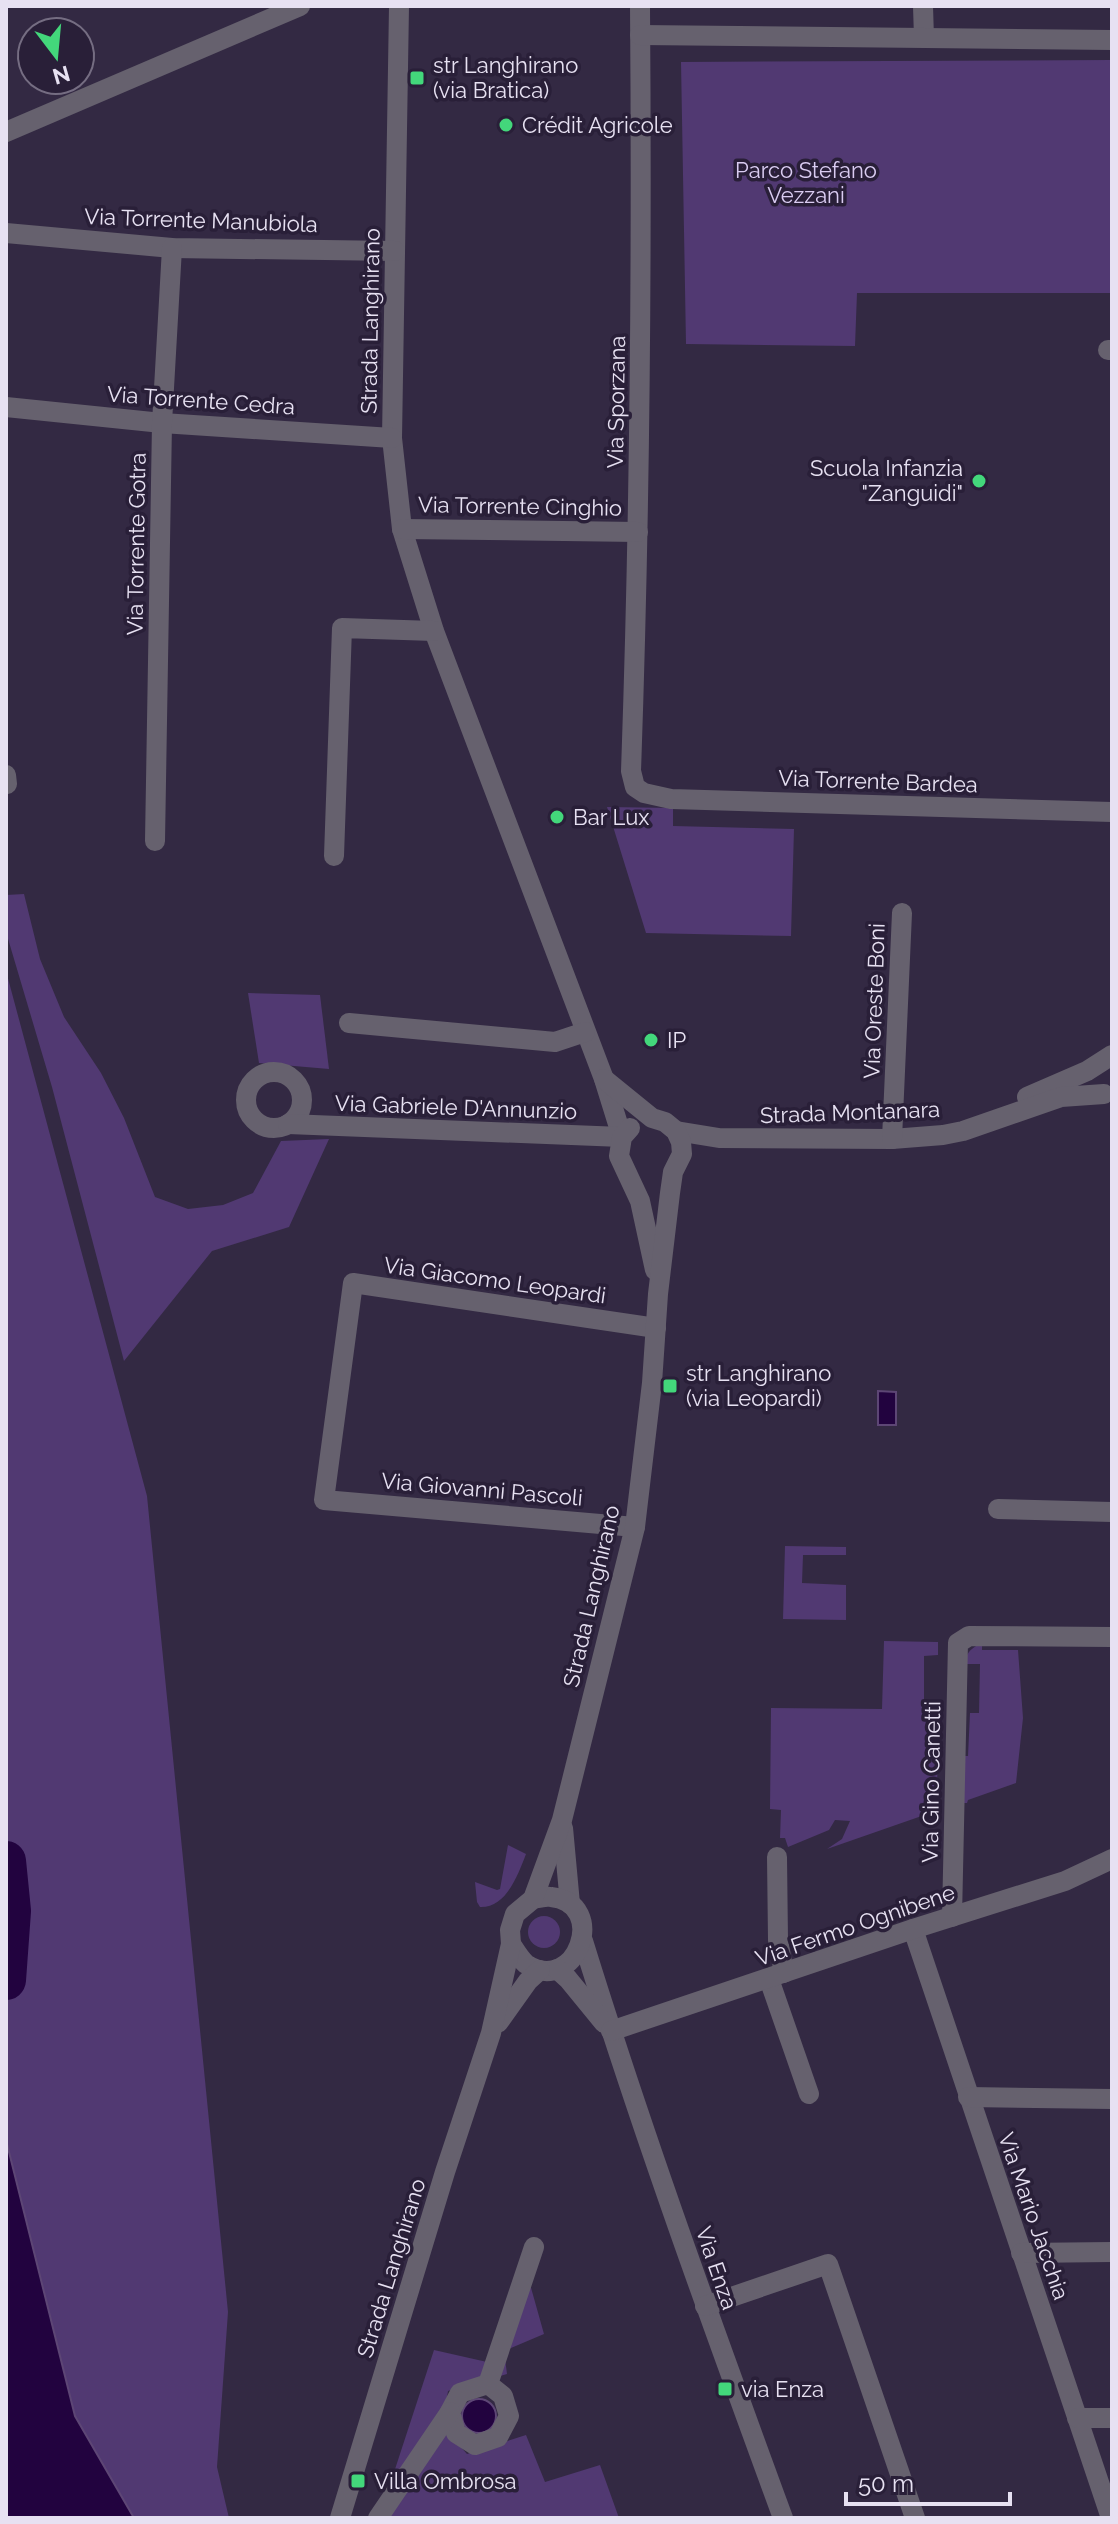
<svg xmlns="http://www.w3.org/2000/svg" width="1118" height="2524" font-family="Raleway,sans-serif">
<rect width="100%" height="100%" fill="#332943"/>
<g fill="#513972">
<polygon points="1112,60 1112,293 857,293 855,346 686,344 681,62"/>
<polygon points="607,807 673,808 673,826 794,829 791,936 646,933"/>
<polygon points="24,894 40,959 64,1017 101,1073 124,1118 155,1197 188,1209 223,1205 253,1193 281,1141 329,1139 289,1227 212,1251 124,1361 52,1087 6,932 6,895"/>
<polygon points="6,971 147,1496 228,2312 217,2467 229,2518 134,2518 75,2416 6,2140"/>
<polygon points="248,993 320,995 329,1069 259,1063"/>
<polygon points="785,1546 846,1547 846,1555 803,1555 802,1583 846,1585 846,1620 783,1619"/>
<polygon points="884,1641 938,1642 938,1655 924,1656 924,1707 931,1708 930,1730 939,1730 936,1811 827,1849 842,1839 850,1821 835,1820 829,1830 788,1847 785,1838 780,1838 781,1810 770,1809 771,1708 882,1709"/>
<path d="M978,1645H982V1650H1018L1023,1718L1016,1783L968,1800L967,1803H960L962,1756H968L970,1713H979L980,1664H965C966,1654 969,1650 978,1645Z"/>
<path d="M508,1845L526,1854C518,1875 506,1908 480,1907L477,1902L475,1882L497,1890L500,1889Z"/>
<circle cx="544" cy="1932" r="16"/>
<polygon points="528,2277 544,2334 504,2351 507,2374 448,2391 442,2426 467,2454 526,2435 545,2482 600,2465 619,2518 383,2518 381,2512 434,2350 487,2362"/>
</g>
<g fill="#22033f" stroke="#5d4675" stroke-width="2">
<polygon points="878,1391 896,1392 896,1425 878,1425"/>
<polygon points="6,2140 75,2416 134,2518 6,2517"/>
<circle cx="479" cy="2416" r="17"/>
</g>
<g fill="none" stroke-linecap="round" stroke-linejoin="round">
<polyline stroke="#22033f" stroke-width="40" points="6,1861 11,1911 6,1980"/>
<g stroke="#66616e" stroke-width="20">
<polyline points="399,6 392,438 402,529 434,631 604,1079 622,1137"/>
<path d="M640,6C642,261 640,516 631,771L635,787L644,793L671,799L1112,812"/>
<polyline points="923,6 924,38"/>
<polyline points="640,35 1112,40"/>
<polyline points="6,132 300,6"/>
<polyline points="6,233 172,248 395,251"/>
<polyline points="1108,350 1112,350"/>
<polyline points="6,407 162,423 392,438"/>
<polyline points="402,529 638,532"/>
<polyline points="6,775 7,784"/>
<polyline points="155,841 162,423 172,248"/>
<polyline points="334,856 342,628 434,631"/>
<polyline points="349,1023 555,1042 585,1032"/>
<circle cx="274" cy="1100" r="28"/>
<polyline points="1027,1097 1087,1071 1112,1055"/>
<polyline points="288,1124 622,1137"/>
<polyline points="630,1128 622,1137 619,1156 640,1201 655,1270"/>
<polyline points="676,1131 719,1138 892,1139 943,1135 963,1131 1061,1097 1104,1094"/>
<polyline points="892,1139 902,913"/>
<polyline points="998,1509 1112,1512"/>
<polyline points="635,1527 324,1500 353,1283 656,1328"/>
<polyline points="563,1828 570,1904"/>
<polyline points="777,1857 778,1940 784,1973"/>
<polyline points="952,1917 958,1643 969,1636 1112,1637"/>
<polyline points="913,1929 1111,2518"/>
<path d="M583,1941C643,2135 713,2327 783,2518"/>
<path d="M511,1944C515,1950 520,1959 526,1964C576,1997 610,1903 551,1897C546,1896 538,1898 533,1899"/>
<polyline points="557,1969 568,1979 604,2023"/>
<polyline points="769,1979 809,2094"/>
<polyline points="498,2023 528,1981 540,1970"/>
<polyline points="611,2031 913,1929 1065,1881 1112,1859"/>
<polyline points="968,2097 1112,2099"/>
<polyline points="1021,2253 1112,2252"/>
<polyline points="705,2306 828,2264 915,2518"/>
<polyline points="488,2384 460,2393 450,2412 456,2433 475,2445 498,2437 509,2416 503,2396 488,2384 534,2247"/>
<polyline points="1077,2418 1112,2418"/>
<polyline points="340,2518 445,2172 491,2033 511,1944 510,1930 515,1914 533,1899 562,1820 635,1527 652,1383 658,1294 670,1193 673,1172 682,1154 681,1142 676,1131 665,1122 652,1118 604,1079"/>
<polyline points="378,2518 450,2412"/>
</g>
</g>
<g fill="#43d77b" stroke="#291f38" stroke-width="3">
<rect x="409" y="70" width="16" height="16" rx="4"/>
<circle cx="506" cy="125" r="8"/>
<circle cx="979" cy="481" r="8"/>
<circle cx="557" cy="817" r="8"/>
<circle cx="651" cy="1040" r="8"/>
<rect x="662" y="1378" width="16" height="16" rx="4"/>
<rect x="717" y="2381" width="16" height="16" rx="4"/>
<rect x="350" y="2473" width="16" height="16" rx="4"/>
</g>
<g text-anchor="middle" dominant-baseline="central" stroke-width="7" stroke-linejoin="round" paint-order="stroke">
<g font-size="22" fill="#e7e1f2" stroke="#291f38" text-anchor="start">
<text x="433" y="65">str Langhirano<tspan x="433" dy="25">(via Bratica)</tspan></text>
<text x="522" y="125">Crédit Agricole</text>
<text x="963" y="468" text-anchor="end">Scuola Infanzia<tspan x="963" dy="25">"Zanguidi"</tspan></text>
<text x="573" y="817">Bar Lux</text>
<text x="667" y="1040">IP</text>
<text x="686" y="1373">str Langhirano<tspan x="686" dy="25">(via Leopardi)</tspan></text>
<text x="741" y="2389">via Enza</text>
<text x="374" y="2481">Villa Ombrosa</text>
</g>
<g font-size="22" fill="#daccf2" stroke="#291f38">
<text x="806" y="170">Parco Stefano<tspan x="806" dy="25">Vezzani</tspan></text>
</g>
<g font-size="22" fill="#e7e1f2" stroke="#291f38">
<text transform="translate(201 220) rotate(2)">Via Torrente Manubiola</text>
<text transform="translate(370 321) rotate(-89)">Strada Langhirano</text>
<text transform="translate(201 400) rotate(4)">Via Torrente Cedra</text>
<text transform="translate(616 402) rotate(-89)">Via Sporzana</text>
<text transform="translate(520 506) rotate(1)">Via Torrente Cinghio</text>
<text transform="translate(136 544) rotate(-89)">Via Torrente Gotra</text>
<text transform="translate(878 781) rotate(2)">Via Torrente Bardea</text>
<text transform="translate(874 1001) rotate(-88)">Via Oreste Boni</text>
<text transform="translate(456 1107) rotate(2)">Via Gabriele D'Annunzio</text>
<text transform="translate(850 1112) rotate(-2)">Strada Montanara</text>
<text transform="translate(495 1280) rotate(8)">Via Giacomo Leopardi</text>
<text transform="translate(482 1489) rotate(5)">Via Giovanni Pascoli</text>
<text transform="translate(591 1596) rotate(-77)">Strada Langhirano</text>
<text transform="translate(931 1782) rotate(-89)">Via Gino Canetti</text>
<text transform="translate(855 1925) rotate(-19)">Via Fermo Ognibene</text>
<text transform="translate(1034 2216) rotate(71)">Via Mario Jacchia</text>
<text transform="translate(391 2268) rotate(-73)">Strada Langhirano</text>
<text transform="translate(717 2268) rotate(71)">Via Enza</text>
</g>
</g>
<rect width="1118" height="2524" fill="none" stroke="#e7e1f2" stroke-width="16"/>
<g transform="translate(56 56) rotate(164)"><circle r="38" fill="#291f38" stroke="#756d82" stroke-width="2"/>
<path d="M0-6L14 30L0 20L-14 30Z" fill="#43d77b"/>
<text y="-12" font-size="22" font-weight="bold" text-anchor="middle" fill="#e7e1f2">N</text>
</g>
<path d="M846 2492v12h164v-12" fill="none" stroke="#e7e1f2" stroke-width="4"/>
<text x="858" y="2492" font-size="24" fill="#e7e1f2" stroke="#291f38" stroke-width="6" paint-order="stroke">50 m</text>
</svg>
